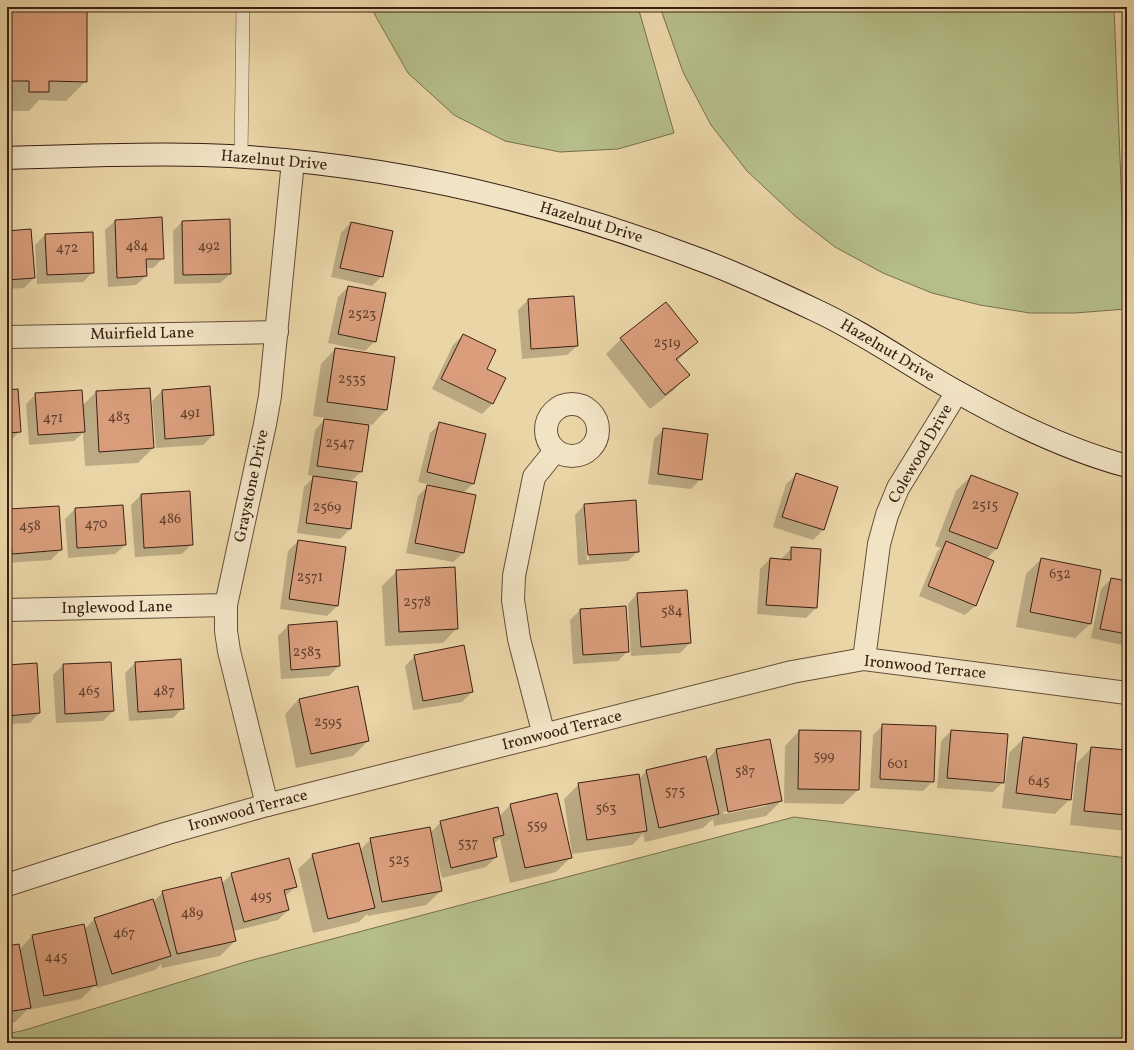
<svg xmlns="http://www.w3.org/2000/svg" width="1134" height="1050" font-family="Vollkorn,serif">
<rect width="100%" height="100%" fill="#ead5a6"/>
<filter id="stains"><feTurbulence type="fractalNoise" baseFrequency=".005" numOctaves="4"/><feColorMatrix values="0 0 0 0 .2 0 0 0 0 .09 0 0 0 0 .02 0 0 0 .5 -.17"/></filter>
<radialGradient id="worn" r=".72"><stop offset=".6" stop-color="#630" stop-opacity="0"/><stop offset="1" stop-color="#630" stop-opacity=".3"/></radialGradient>
<g fill="#b5bd88" stroke="#786e4e">
<polygon points="372,7 638,7 674,133 618,149 560,152 505,141 454,115 408,73 375,15"/>
<polygon points="660,7 1114,7 1126,309 1075,313 1030,313 980,305 932,293 883,273 835,247 795,216 747,171 711,125 683,72"/>
<polygon points="794,817 1127,858 1127,1043 7,1043 7,1034 25,1030 245,962"/>
</g>
<g fill="#0003" fill-rule="evenodd">
<polygon points="7,7 86,7 86,81 66,101 39,100 29,111 10,111 11,100 7,100"/>
<polygon points="115,221 163,258 153,268 145,268 146,276 136,285 108,287 105,230"/>
<polygon points="183,221 230,274 220,283 174,284 173,231"/>
<polygon points="351,223 382,276 372,286 331,277 341,233"/>
<polygon points="7,232 34,278 24,288 7,289"/>
<polygon points="45,235 93,272 83,282 37,284 35,245"/>
<polygon points="348,287 375,341 365,351 328,343 338,297"/>
<polygon points="528,300 577,346 567,355 522,359 518,310"/>
<polygon points="666,303 697,342 677,361 688,375 674,390 650,409 606,354 621,339"/>
<polygon points="463,335 486,369 505,378 492,404 482,414 432,389 453,345"/>
<polygon points="335,349 394,357 386,410 372,425 368,424 361,472 350,482 350,529 340,539 297,533 304,487 315,476 308,475 315,430 326,418 313,416 321,364"/>
<polygon points="149,389 153,448 138,463 85,466 83,433 74,441 29,445 26,404 36,394 82,406 96,392"/>
<polygon points="7,391 20,431 10,441 7,441"/>
<polygon points="162,391 213,435 203,445 156,448 152,401"/>
<polygon points="440,424 473,484 463,493 463,553 453,562 406,553 418,496 428,486 434,488 435,486 418,482 430,433"/>
<polygon points="664,429 701,479 691,489 648,484 654,439"/>
<polygon points="796,475 837,488 823,530 813,540 773,527 786,484"/>
<polygon points="971,476 1017,494 996,549 986,559 993,562 975,606 965,615 919,596 937,552 941,548 935,546 956,491"/>
<polygon points="141,495 192,544 182,554 135,557 131,505"/>
<path d="M584,505L638,551L628,561L578,565L575,515ZM584,512H586L589,560H587Z"/>
<polygon points="75,509 125,545 115,554 68,558 65,519"/>
<polygon points="9,510 61,550 51,560 7,563 7,513"/>
<polygon points="298,541 345,548 337,606 327,616 280,609 288,551"/>
<polygon points="792,548 816,608 806,618 757,614 760,569 770,559 782,560 782,558"/>
<polygon points="1041,559 1090,624 1075,638 1016,627 1026,574"/>
<polygon points="397,571 457,628 443,643 385,646 382,586"/>
<polygon points="1111,579 1127,582 1127,646 1091,638 1101,589"/>
<polygon points="637,594 690,643 680,653 631,656 628,604"/>
<polygon points="580,610 628,651 618,661 573,664 570,620"/>
<polygon points="288,626 339,666 329,676 281,679 278,636"/>
<polygon points="415,656 472,692 462,702 413,710 405,666"/>
<polygon points="110,663 113,711 103,721 56,723 53,675 63,665"/>
<polygon points="135,663 183,708 173,718 129,721 125,673"/>
<polygon points="7,666 39,713 30,723 7,724"/>
<polygon points="299,699 368,741 353,756 296,768 285,714"/>
<polygon points="883,725 933,781 923,791 870,788 873,735"/>
<polygon points="799,731 858,790 843,804 784,803 785,746"/>
<polygon points="951,731 1003,782 993,792 937,788 941,741"/>
<polygon points="1024,738 1070,799 1055,814 1002,808 1009,753"/>
<polygon points="1091,748 1127,751 1127,831 1070,825 1077,763"/>
<path d="M716,750L781,801L766,816L714,826L713,819L703,828L645,842L643,834L632,845L572,854L564,799L579,784L639,779L646,771L705,757L706,761ZM766,804V806L724,814L723,812Z"/>
<polygon points="510,805 571,857 556,872 510,883 500,838 493,845 496,857 486,867 442,878 433,841 431,842 441,891 426,905 368,916 367,914 359,922 313,933 298,869 313,855 360,850 371,839 430,833 441,822 499,817"/>
<polygon points="232,874 296,887 284,897 288,910 278,920 234,931 233,925 231,925 235,941 220,956 162,968 161,964 155,970 97,988 96,984 81,999 29,1010 29,1008 15,1022 7,1024 7,947 19,950 32,936 84,926 84,929 95,919 153,902 163,892 221,884"/>
</g>
<g fill="#da9e7c" stroke="#3a2013">
<polygon points="7,7 87,7 87,82 49,81 49,92 29,92 29,81 7,81"/>
<polygon points="162,217 164,259 146,259 147,276 117,278 115,220"/>
<polygon points="230,219 231,274 183,275 182,221"/>
<polygon points="351,222 393,231 383,277 340,268"/>
<polygon points="31,229 35,278 7,280 7,231"/>
<polygon points="93,232 94,273 47,275 45,234"/>
<polygon points="348,286 386,293 376,342 338,334"/>
<polygon points="574,296 578,346 531,349 528,299"/>
<polygon points="666,302 698,342 676,359 690,375 665,395 620,338"/>
<polygon points="463,334 496,350 487,369 506,378 493,404 441,379"/>
<polygon points="335,348 395,357 387,410 327,402"/>
<polygon points="210,386 214,435 165,439 162,390"/>
<polygon points="150,388 154,448 99,452 96,391"/>
<polygon points="18,389 21,432 7,433 7,390"/>
<polygon points="82,390 85,432 38,435 35,393"/>
<polygon points="324,419 369,425 362,472 317,466"/>
<polygon points="439,422 486,434 474,484 427,472"/>
<polygon points="663,428 708,434 702,480 658,474"/>
<polygon points="796,473 838,487 824,530 782,517"/>
<polygon points="971,475 1018,493 997,549 949,531"/>
<polygon points="313,476 357,482 351,529 306,523"/>
<polygon points="427,485 476,495 464,553 415,543"/>
<polygon points="190,491 193,545 144,548 141,494"/>
<polygon points="636,500 639,552 588,555 584,504"/>
<polygon points="123,505 126,545 77,548 75,508"/>
<polygon points="59,506 62,550 12,554 9,509"/>
<polygon points="298,540 346,547 338,606 289,599"/>
<polygon points="946,541 994,561 976,606 928,586"/>
<polygon points="791,547 821,549 817,608 766,605 770,558 791,560"/>
<polygon points="1041,558 1101,570 1091,624 1030,612"/>
<polygon points="455,567 458,629 399,632 396,570"/>
<polygon points="1111,578 1127,581 1127,634 1100,629"/>
<polygon points="687,590 691,643 641,647 637,593"/>
<polygon points="626,606 629,652 583,655 580,609"/>
<polygon points="337,621 340,666 291,670 288,625"/>
<polygon points="464,645 473,692 423,701 414,655"/>
<polygon points="181,659 184,709 138,712 135,662"/>
<polygon points="111,662 114,711 65,714 63,664"/>
<polygon points="37,663 40,713 7,716 7,665"/>
<polygon points="358,686 369,741 311,754 299,699"/>
<polygon points="882,724 936,726 934,782 880,779"/>
<polygon points="799,730 861,731 859,790 798,789"/>
<polygon points="951,730 1008,734 1004,783 947,778"/>
<polygon points="1023,737 1077,744 1071,800 1016,793"/>
<polygon points="770,739 782,801 728,812 716,749"/>
<polygon points="1091,747 1127,750 1127,815 1084,811"/>
<polygon points="706,756 719,814 659,828 646,770"/>
<polygon points="639,774 647,831 587,840 578,783"/>
<polygon points="557,793 572,858 525,868 510,804"/>
<polygon points="498,807 504,835 493,838 497,857 451,868 440,821"/>
<polygon points="430,827 442,891 382,902 370,838"/>
<polygon points="359,843 375,908 328,919 312,854"/>
<polygon points="289,858 297,887 284,890 289,910 244,922 231,873"/>
<polygon points="221,877 236,941 177,954 162,891"/>
<polygon points="153,899 171,956 112,974 94,918"/>
<polygon points="84,924 97,985 44,996 32,935"/>
<polygon points="19,944 31,1008 7,1012 7,946"/>
</g>
<g fill="none" stroke-linecap="round" stroke-linejoin="round">
<g stroke="#664d38" stroke-width="14">
<polyline id="lane" points="241,157 243,7"/>
</g>
<g stroke="#664d38" stroke-width="24">
<g id="street">
<polyline points="7,337 277,332"/>
<circle cx="572" cy="430" r="26"/>
<polyline points="7,610 226,605"/>
<polyline points="864,659 879,544 887,515 898,488 957,392"/>
<polyline points="544,735 519,639 513,600 514,576 534,477 555,451"/>
<polyline points="267,805 229,651 226,631 226,605 265,424 270,396 293,161"/>
<polyline points="7,885 168,833 267,805 792,672 864,659 1127,693"/>
</g>
</g>
<g stroke="#3a2013" stroke-width="24">
<path id="secondary" d="M7,158C72,156 138,153 203,155C373,160 542,199 701,260C739,274 777,292 815,310C865,333 910,366 959,393C1012,423 1068,450 1127,466"/>
</g>
<use href="#lane" stroke="#f1e4c5" stroke-width="13"/>
<use href="#street" stroke="#f1e4c5" stroke-width="22"/>
<use href="#secondary" stroke="#f1e4c5" stroke-width="22"/>
</g>
<g text-anchor="middle" dominant-baseline="central" stroke-width="3.5" stroke-linejoin="round" paint-order="stroke">
<g font-size="14" fill="#62402d">
<text x="137" y="246">484</text>
<text x="209" y="246">492</text>
<text x="67" y="248">472</text>
<text x="362" y="314">2523</text>
<text x="667" y="343">2519</text>
<text x="352" y="379">2535</text>
<text x="190" y="413">491</text>
<text x="119" y="417">483</text>
<text x="53" y="418">471</text>
<text x="340" y="443">2547</text>
<text x="985" y="505">2515</text>
<text x="327" y="507">2569</text>
<text x="170" y="519">486</text>
<text x="96" y="524">470</text>
<text x="30" y="526">458</text>
<text x="1060" y="574">632</text>
<text x="310" y="577">2571</text>
<text x="417" y="602">2578</text>
<text x="672" y="611">584</text>
<text x="307" y="652">2583</text>
<text x="89" y="691">465</text>
<text x="164" y="691">487</text>
<text x="328" y="722">2595</text>
<text x="824" y="756">599</text>
<text x="898" y="764">601</text>
<text x="745" y="771">587</text>
<text x="1039" y="781">645</text>
<text x="675" y="791">575</text>
<text x="606" y="808">563</text>
<text x="537" y="825">559</text>
<text x="468" y="843">537</text>
<text x="399" y="860">525</text>
<text x="261" y="896">495</text>
<text x="192" y="913">489</text>
<text x="124" y="933">467</text>
<text x="56" y="957">445</text>
</g>
<g font-size="16" fill="#3a2013" stroke="#f1e4c5">
<text transform="translate(274 161) rotate(5)">Hazelnut Drive</text>
<text transform="translate(591 223) rotate(17)">Hazelnut Drive</text>
<text transform="translate(142 334) rotate(-1)">Muirfield Lane</text>
<text transform="translate(887 351) rotate(31)">Hazelnut Drive</text>
<text transform="translate(921 454) rotate(-60)">Colewood Drive</text>
<text transform="translate(252 486) rotate(-78)">Graystone Drive</text>
<text transform="translate(117 608) rotate(-1)">Inglewood Lane</text>
<text transform="translate(925 668) rotate(6)">Ironwood Terrace</text>
<text transform="translate(562 731) rotate(-14)">Ironwood Terrace</text>
<text transform="translate(248 811) rotate(-15)">Ironwood Terrace</text>
</g>
</g>
<rect width="1134" height="1050" fill="none" stroke="#ead5a6" stroke-width="24"/>
<rect x="8" y="8" width="1118" height="1034" fill="none" stroke="#3a2013" stroke-width="2"/>
<rect x="12" y="12" width="1110" height="1026" fill="none" stroke="#3a2013"/>
<rect width="100%" height="100%" filter="url(#stains)"/>
<rect width="100%" height="100%" fill="url(#worn)"/>
</svg>
